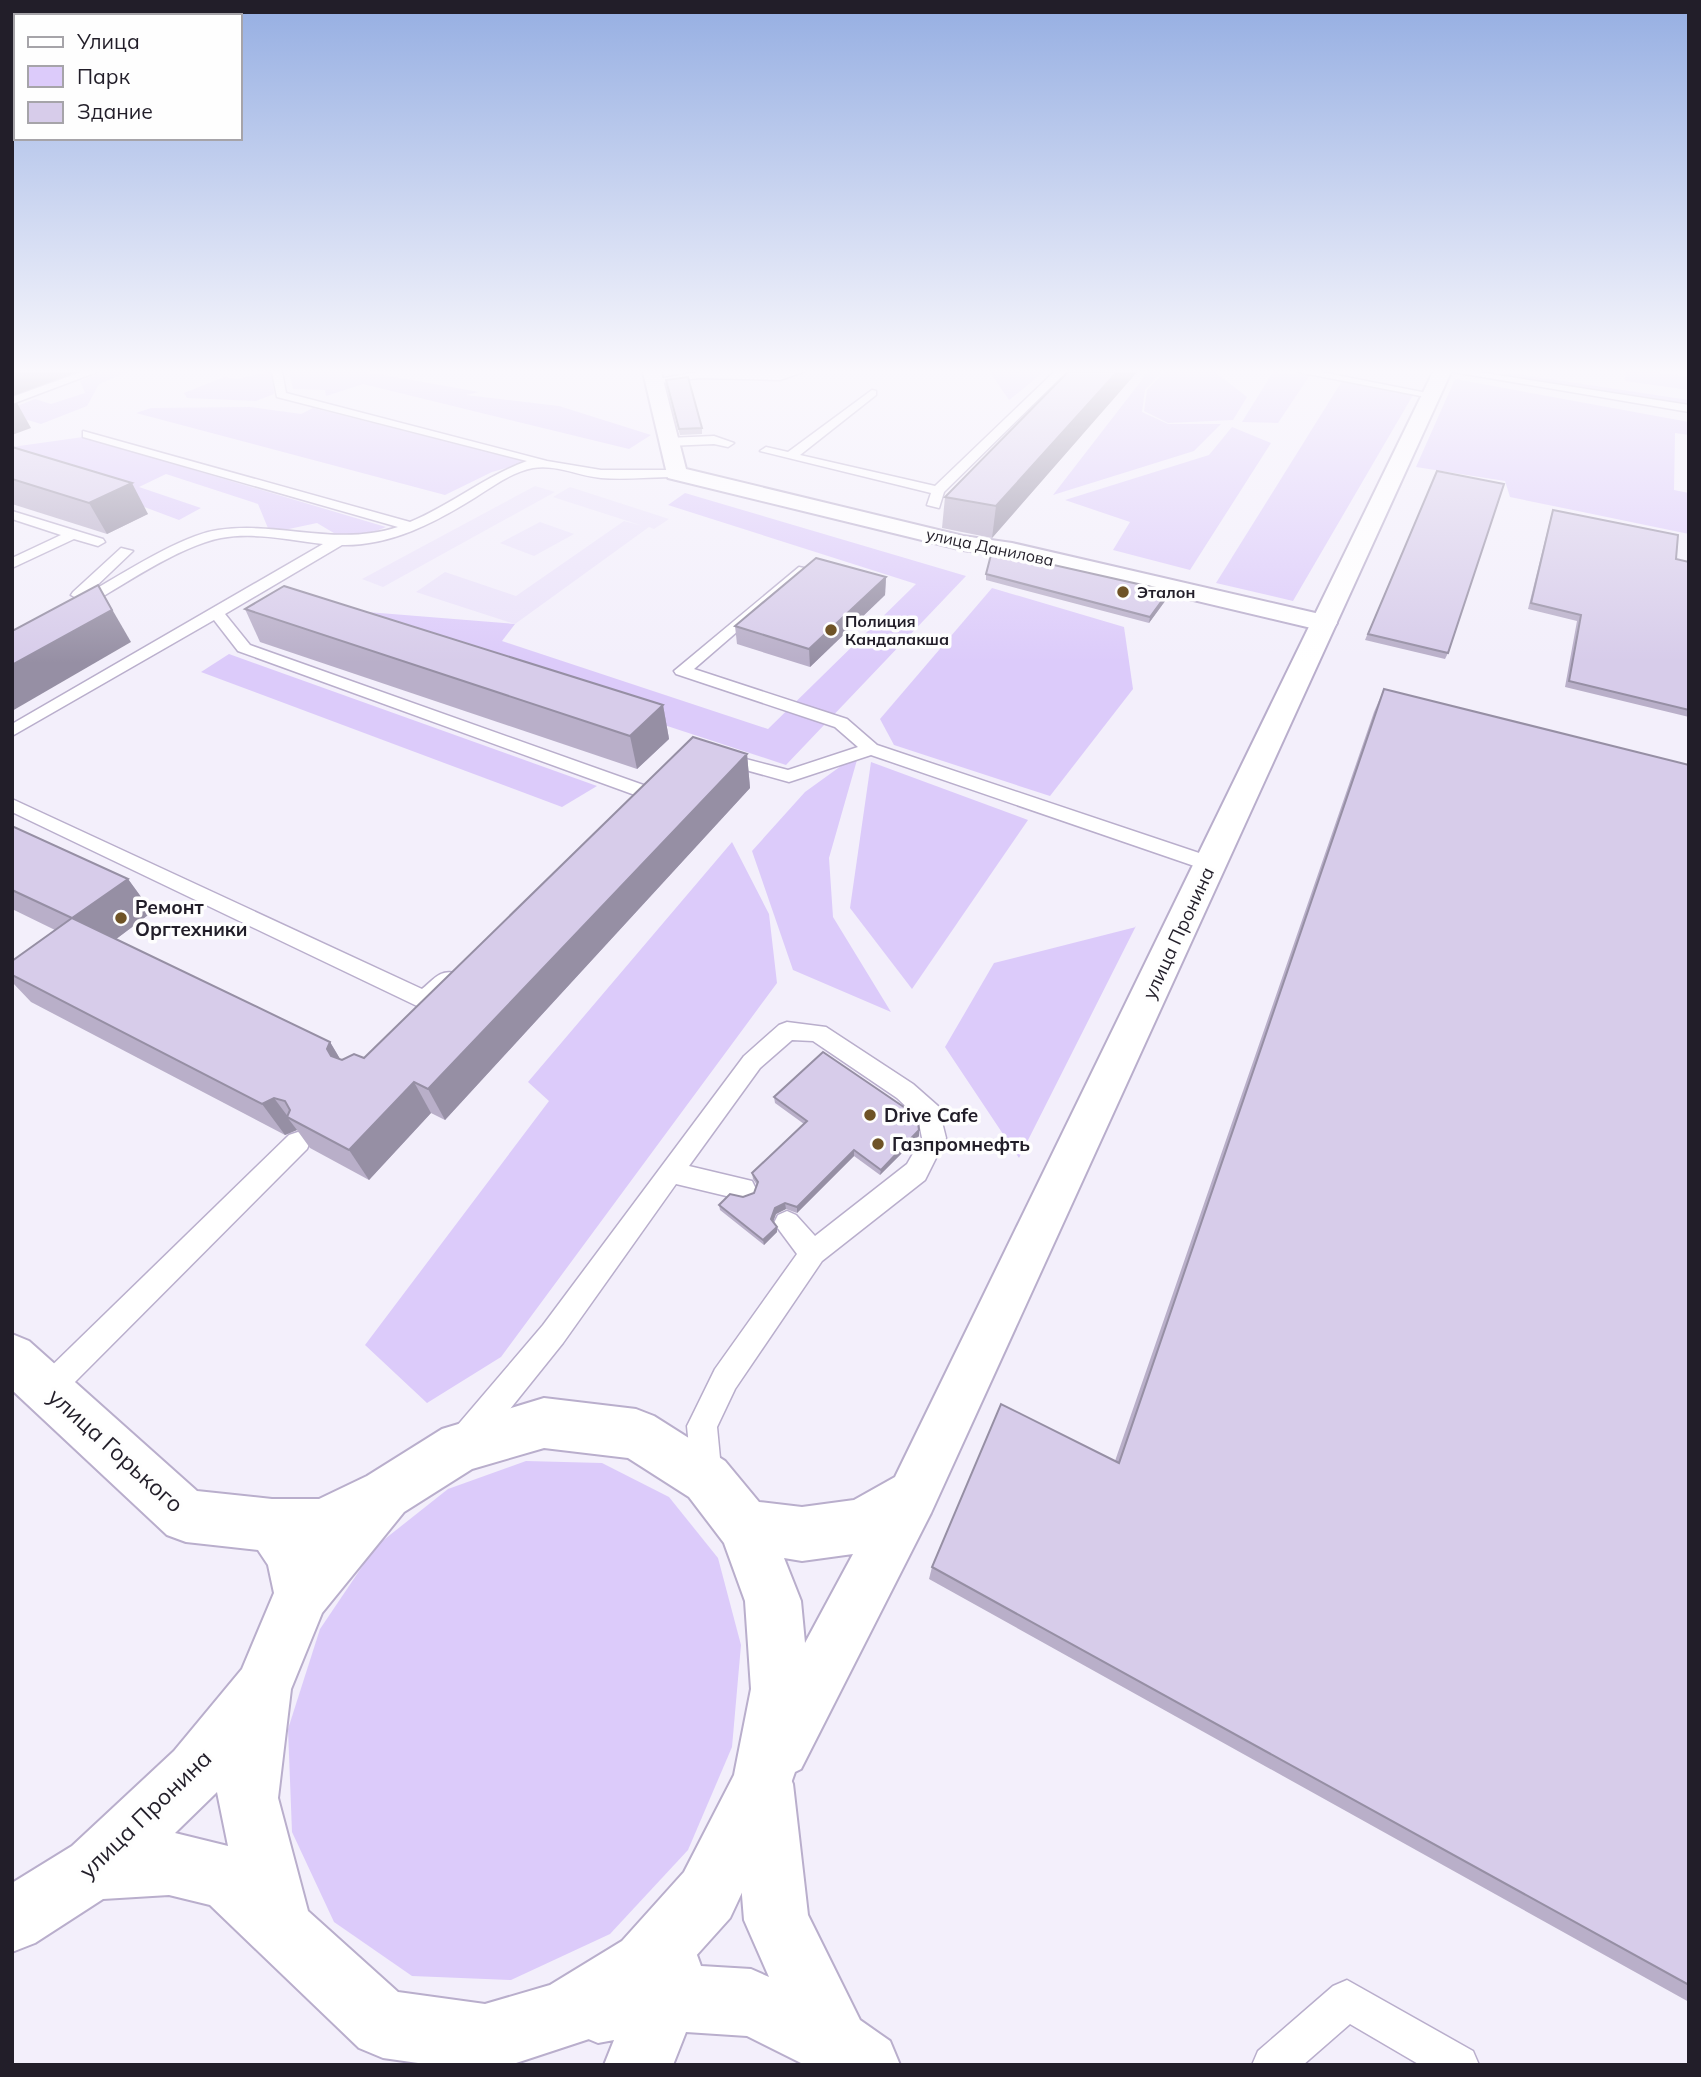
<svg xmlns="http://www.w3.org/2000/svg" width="1701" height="2077" font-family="Mulish,sans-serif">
<rect width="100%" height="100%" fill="#f3effb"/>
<g fill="#ebe3fa">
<polygon points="535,486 555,492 383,587 362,579"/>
<polygon points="570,487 669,519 654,529 649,527 515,624 416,592 445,572 516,596 624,521 643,526 553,497"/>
<polygon points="540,522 574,534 534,556 500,543"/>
</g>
<g fill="#dccbfa">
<polygon points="103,372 128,372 99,384 87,406 41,424 28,420 12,427 12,408 35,399 51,404 85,393 80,381"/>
<polygon points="266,372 272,372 274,394 256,401 187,398 184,393 224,377 238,379"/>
<polygon points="289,372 367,372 479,392 466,395 559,406 651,435 629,449 363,384 326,396 325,390 293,389"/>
<polygon points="990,372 1044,372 1009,400"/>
<polygon points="1148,372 1162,372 1145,390 1142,412 1168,424 1221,424 1194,451 1053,495"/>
<polygon points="1164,372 1215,372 1247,397 1233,420 1168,423 1144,411 1147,390"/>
<polygon points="1273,372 1310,375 1278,423 1242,422"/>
<polygon points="1503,372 1689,400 1689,405 1503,375"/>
<polygon points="1626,372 1657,372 1689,377 1689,390 1625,381"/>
<polygon points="1455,379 1689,422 1689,435 1675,433 1674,490 1689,493 1689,534 1510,497 1505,481 1416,467"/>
<polygon points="1342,381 1413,395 1293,601 1216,583"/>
<polygon points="250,407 301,414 313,408 528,462 492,472 445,495 136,413 151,408"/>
<polygon points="1232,427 1271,443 1190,570 1113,550 1130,522 1065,500 1209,455"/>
<polygon points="83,437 386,527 349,542 317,523 270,533 258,504 166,474 139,487 201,508 179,520 123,499 12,465 12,447"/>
<polygon points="685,493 966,576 786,765 305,607 515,624 502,641 768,729 916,584 668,505"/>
<polygon points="992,588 1124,627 1133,689 1050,796 894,745 880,719"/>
<polygon points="229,654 597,786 562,807 201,672"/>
<polygon points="859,753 829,858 833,917 891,1012 793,970 752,851 805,792"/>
<polygon points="871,762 1028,820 912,989 850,908"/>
<polygon points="732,842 769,914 777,983 501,1357 427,1403 365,1345 549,1101 528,1082"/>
<polygon points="1136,927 1136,926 1019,1158 945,1047 994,963"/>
<polygon points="526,1461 602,1463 669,1497 718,1558 741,1645 732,1747 688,1850 610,1934 511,1980 412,1976 334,1922 292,1832 288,1729 320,1629 376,1546 448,1489"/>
</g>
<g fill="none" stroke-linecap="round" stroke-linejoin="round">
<g stroke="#b9aecc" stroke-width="3">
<g id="lane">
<polygon points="81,372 97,372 12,404 12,397"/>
<path d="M272,372H282L286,393L547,461L601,470H681V476L676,477C652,477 625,480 601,478C579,476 556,464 533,468C512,472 493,486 476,497C436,522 391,546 342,545L225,614L250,645L649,787L651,791L649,795H635L238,651L214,620L12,736V724L323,544C289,540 255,532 221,538C179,546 120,587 82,609H72L69,606L78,599L71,595L73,592L121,548L133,551L89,593C122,574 182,535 218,530C279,521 337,547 398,527L83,437V431L410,522C451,505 485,476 527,461L277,397Z"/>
<polygon points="698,372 803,372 780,380 699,378 653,384 647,381"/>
<polygon points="1054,372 1066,372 944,492 939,508 927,505 931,493 760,451 766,447 788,452 872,390 876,391 876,395 800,455 935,486"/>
<polygon points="1298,372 1321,372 1437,395 1431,398"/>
<polygon points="1453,372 1478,372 1689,405 1689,412"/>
<polygon points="714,436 734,443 728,447 714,444 668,446 662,442 668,438"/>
<polygon points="12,511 103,539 105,542 98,546 74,539 12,568 12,558 61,535 12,519"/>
<polygon points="799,567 804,568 804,574 694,669 847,719 877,745 1217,859 1220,864 1217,869 1203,869 871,755 789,782 713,761 710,757 719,752 788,770 858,747 835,727 676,674 674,671"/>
<path d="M12,799L422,989C433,980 440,969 455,973L458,979L433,1006H417L12,812Z"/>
<polygon points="787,1022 826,1027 913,1084 938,1106 946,1138 925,1180 822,1261 735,1389 717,1427 722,1479 718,1490 707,1494 696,1490 692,1479 687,1426 692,1416 715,1369 797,1254 774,1223 778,1215 787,1211 796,1215 815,1236 907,1164 922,1138 918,1118 897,1098 813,1041 792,1040 760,1068 689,1166 752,1181 756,1189 752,1197 743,1200 676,1184 563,1343 478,1449 467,1453 456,1449 452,1438 456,1427 543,1325 744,1056 779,1025"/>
<polygon points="298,1132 307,1135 310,1142 307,1149 58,1399 48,1403 38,1399 34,1389 38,1379 289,1135"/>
<polygon points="1347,1980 1473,2051 1479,2065 1420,2065 1350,2024 1303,2065 1252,2065 1258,2051 1333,1986"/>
</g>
</g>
<g stroke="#b9aecc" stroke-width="4">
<g id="street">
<polygon points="643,372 661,372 686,469 963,536 1012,543 1324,615 1333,617 1337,623 1333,629 1324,631 1012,557 963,550 668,478"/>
<polygon points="763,1754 784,1763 793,1784 808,1915 860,2020 890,2041 900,2065 805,2065 747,2036 686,2032 673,2065 604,2065 614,2040 598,2043 574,2033 564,2009 574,1985 598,1975 645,1967 649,1955 673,1946 697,1955 701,1966 751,1969 769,1977 744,1920 733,1784 742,1763"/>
</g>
</g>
<g stroke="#b9aecc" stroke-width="4">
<path id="secondary" d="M1433,372H1451L931,1513L801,1769L795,1772L784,1803L730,1918L668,1987L589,2039L510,2065H432L383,2058L359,2048L210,1905L169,1895L103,1899L35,1943L12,1952V1883L72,1846L174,1751L242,1669L274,1593L268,1565L258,1550L186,1542L167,1535L12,1390V1334L29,1341L197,1491L272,1499H319L367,1476L442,1429L544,1398L636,1409L654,1416L725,1461L759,1502L802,1507L854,1500L895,1477ZM544,1448L628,1458L689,1497L724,1543L745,1601L751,1689L734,1775L684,1872L622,1941L550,1985L485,2004L398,1992L308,1911L278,1798L291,1689L322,1613L404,1512L472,1469ZM853,1554L805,1643L801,1601L784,1558L802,1561ZM217,1792L228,1846L175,1833L216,1793Z"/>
</g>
<use href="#lane" fill="#fff" fill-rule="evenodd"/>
<use href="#street" fill="#fff" fill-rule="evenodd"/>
<use href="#secondary" fill="#fff" fill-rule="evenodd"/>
</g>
<g fill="#b9afc9">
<polygon points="1068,372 1137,372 992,538 942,528 945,497"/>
<polygon points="666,380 702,428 702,434 680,435"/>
<polygon points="1689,438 1689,488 1688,488"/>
<polygon points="12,447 148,514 107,534 12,504"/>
<polygon points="1437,471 1448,653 1445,659 1365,640"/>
<polygon points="1553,510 1676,559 1689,562 1689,717 1565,687 1577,621 1528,609 1551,516"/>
<polygon points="986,574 1169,591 1168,597 1149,623 986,580"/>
<polygon points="886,577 885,595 810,667 737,644 735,626"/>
<polygon points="245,609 663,705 669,739 637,769 260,642"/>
<polygon points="1384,689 1689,765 1689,2002 929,1579 932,1567 1115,1461 1374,712"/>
<polygon points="747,754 750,788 445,1120 431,1113 369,1180 310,1148 297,1130 285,1135 31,1002 12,982 12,961 55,930 12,909 12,826 128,879 152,912 116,939 330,1042 340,1059 364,1058"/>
<polygon points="774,1097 919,1130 919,1136 880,1175 854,1156 797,1213 786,1209 776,1214 773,1221 777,1227 777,1232 764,1245 720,1210 719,1205 754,1193 757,1185 753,1179 752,1173 804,1124 775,1103"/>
</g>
<g fill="#968fa4">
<polygon points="12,372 77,372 12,396"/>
<polygon points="1117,372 1137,372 992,538 996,506"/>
<polygon points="17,403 31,428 12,435 12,404"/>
<polygon points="132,483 148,514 107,534 89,503"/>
<polygon points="886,577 885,595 810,667 809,649"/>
<polygon points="98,585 131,642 12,711 12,665"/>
<polygon points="1169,591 1168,597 1149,623 1150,617"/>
<polygon points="663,705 669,739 637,769 630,736"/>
<polygon points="747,754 750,788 445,1120 428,1089"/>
<polygon points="128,879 152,912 99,952 72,918"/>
<polygon points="330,1042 349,1074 347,1081 327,1049"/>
<polygon points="414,1082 431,1113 369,1180 349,1150"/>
<polygon points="274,1098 289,1118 287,1117 297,1130 285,1135 262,1104"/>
<polygon points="919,1130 919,1136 880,1175 881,1170"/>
<polygon points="854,1150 854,1156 797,1213 797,1207"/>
<polygon points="785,1203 786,1209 776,1214 772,1225 771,1219 775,1208"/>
<polygon points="777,1227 777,1232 764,1245 763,1240"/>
</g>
<g fill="#d7ccea" stroke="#968fa4" stroke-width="2">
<polygon points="1068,372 1117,372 996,506 945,497"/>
<polygon points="688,377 702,428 679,429 666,380"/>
<polygon points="12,447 132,483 89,503 12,479"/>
<polygon points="1437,471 1504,484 1448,653 1368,634"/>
<polygon points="1553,510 1678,535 1676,559 1689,562 1689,710 1569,681 1581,615 1531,603"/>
<polygon points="992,551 1169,591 1150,617 986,574"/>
<polygon points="816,558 886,577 809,649 735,626"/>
<polygon points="98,585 112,610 12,665 12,631"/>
<polygon points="284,586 663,705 630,736 245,609"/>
<polygon points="1384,689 1689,765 1689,1985 932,1567 1001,1404 1119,1463"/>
<polygon points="693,737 747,754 428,1089 414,1082 349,1150 287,1117 290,1110 285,1101 274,1098 262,1104 12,975 12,961 72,918 12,890 12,826 128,879 72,918 330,1042 327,1049 331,1056 342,1060 354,1054 364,1058"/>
<polygon points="823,1052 917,1116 919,1130 881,1170 854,1150 797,1207 785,1203 775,1208 771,1219 777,1227 763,1240 719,1205 730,1194 743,1197 754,1193 758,1182 752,1173 807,1121 774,1097"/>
</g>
<linearGradient id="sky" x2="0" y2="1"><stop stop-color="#95aee2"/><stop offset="0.56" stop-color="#faf8fd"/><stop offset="1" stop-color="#faf8fd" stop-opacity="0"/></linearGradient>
<rect width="1701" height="663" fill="url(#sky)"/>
<g fill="#6f5326" stroke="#fefefe" stroke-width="2.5">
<circle cx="1123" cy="592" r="7"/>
<circle cx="831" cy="630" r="7"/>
<circle cx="121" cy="918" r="7"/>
<circle cx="870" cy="1115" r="7"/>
<circle cx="878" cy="1144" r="7"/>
</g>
<g text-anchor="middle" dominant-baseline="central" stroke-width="7" stroke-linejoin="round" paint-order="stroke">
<g font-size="16" fill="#221e29" stroke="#fefefe">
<text transform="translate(990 547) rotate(12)">улица Данилова</text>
</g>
<g font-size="16" font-weight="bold" fill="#221e29" stroke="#fefefe" text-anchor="start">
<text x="1137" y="592">Эталон</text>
<text x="845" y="621">Полиция<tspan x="845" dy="18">Кандалакша</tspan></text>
</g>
<g font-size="19" font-weight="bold" fill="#221e29" stroke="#fefefe" text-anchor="start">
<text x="135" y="907">Ремонт<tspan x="135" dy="22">Оргтехники</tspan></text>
<text x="884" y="1115">Drive Cafe</text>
<text x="892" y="1144">Газпромнефть</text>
</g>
<g font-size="19" fill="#221e29" stroke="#fefefe">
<text transform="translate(1178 933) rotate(-65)">улица Пронина</text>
</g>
<g font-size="23" fill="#221e29" stroke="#fefefe">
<text transform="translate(116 1450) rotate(42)">улица Горького</text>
<text transform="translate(145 1814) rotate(-44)">улица Пронина</text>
</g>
</g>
<rect width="1701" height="2077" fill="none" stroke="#221e29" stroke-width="28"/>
<rect x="14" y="14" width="228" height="126" fill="#fefefe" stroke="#a6a4a9" stroke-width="2"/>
<rect x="28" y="37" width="35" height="10" fill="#ffffff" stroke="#a6a4a9" stroke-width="2"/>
<text x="77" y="49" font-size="21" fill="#221e29">Улица</text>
<rect x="28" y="66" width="35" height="21" fill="#dccbfa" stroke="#a6a4a9" stroke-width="2"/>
<text x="77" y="84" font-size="21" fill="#221e29">Парк</text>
<rect x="28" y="102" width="35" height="21" fill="#d7ccea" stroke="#a6a4a9" stroke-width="2"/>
<text x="77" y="119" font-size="21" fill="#221e29">Здание</text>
</svg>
